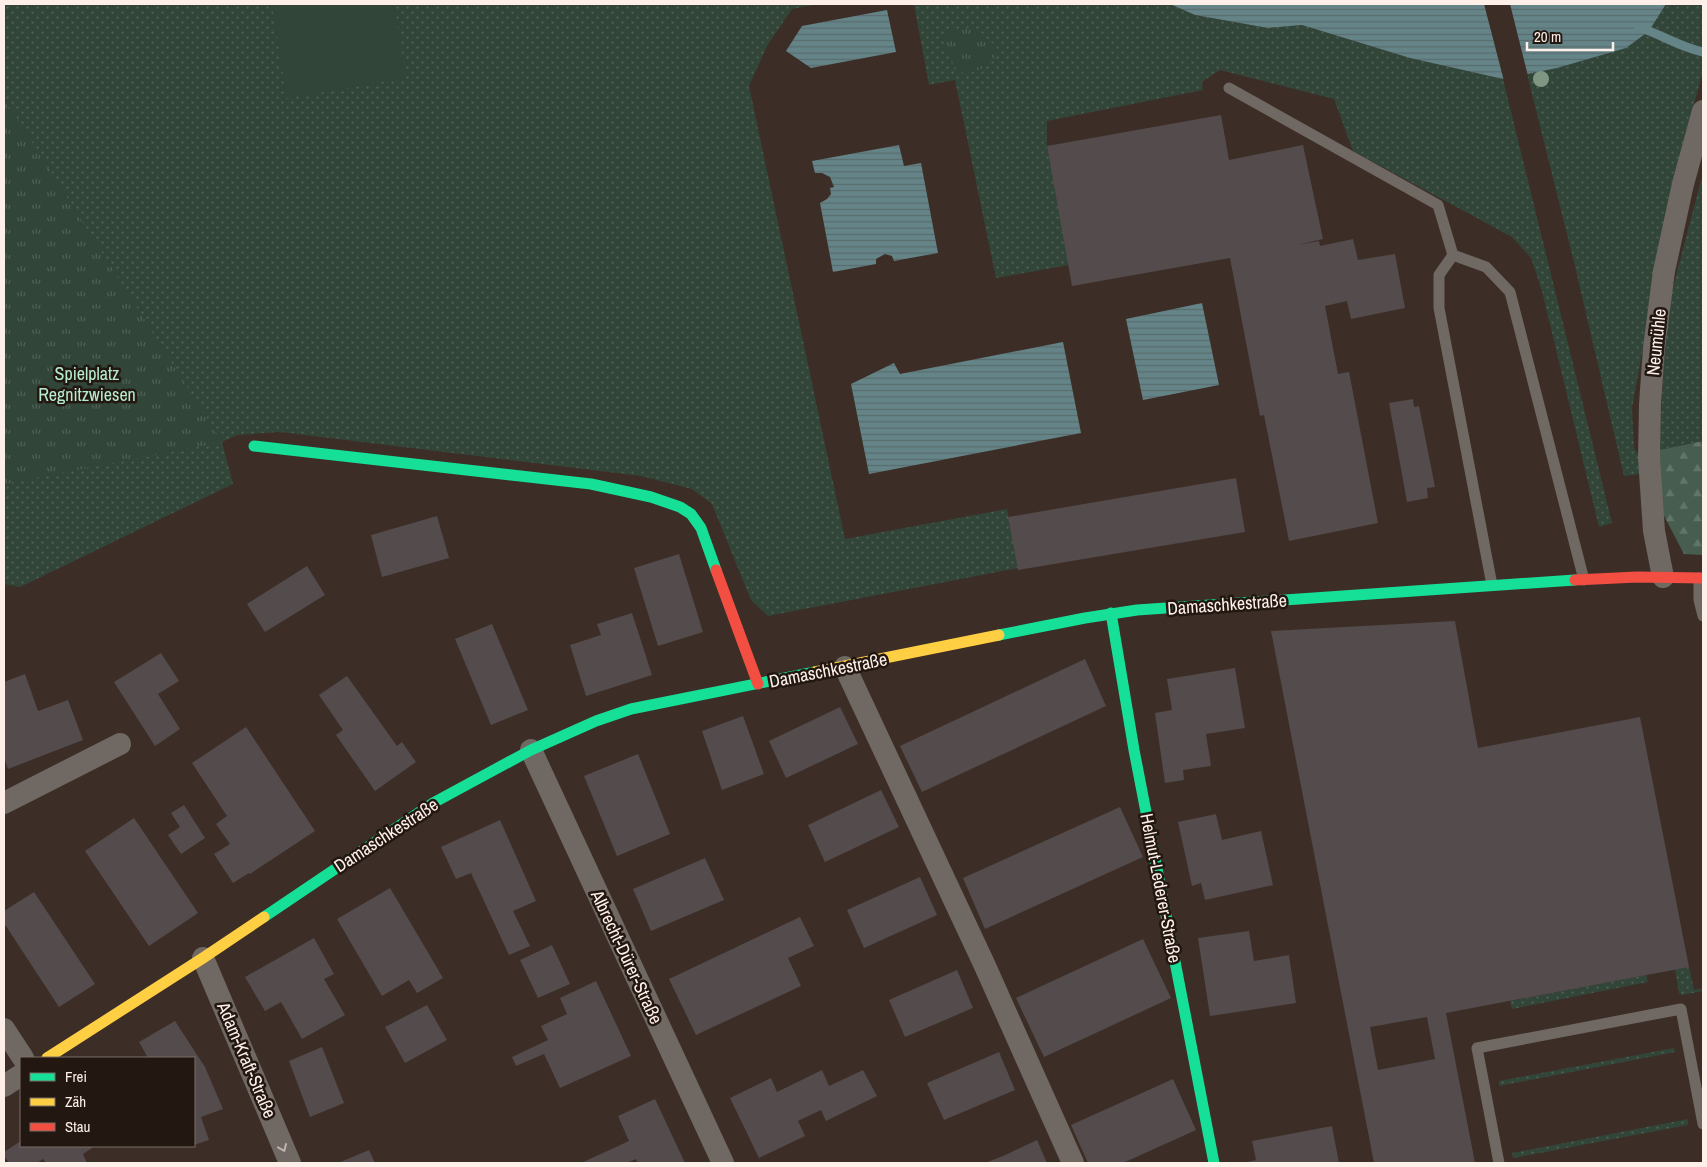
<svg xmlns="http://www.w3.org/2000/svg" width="1707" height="1167" font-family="'Archivo Narrow',sans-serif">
<defs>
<pattern id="grass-dots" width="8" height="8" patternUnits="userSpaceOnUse" patternTransform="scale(1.25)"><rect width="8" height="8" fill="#324539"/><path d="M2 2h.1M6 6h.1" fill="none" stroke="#516056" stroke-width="1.8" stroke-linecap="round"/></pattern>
<pattern id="forest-firs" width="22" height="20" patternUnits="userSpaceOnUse" patternTransform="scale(1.25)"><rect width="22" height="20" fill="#465d4f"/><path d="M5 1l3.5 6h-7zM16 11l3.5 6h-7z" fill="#627568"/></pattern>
<pattern id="park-tufts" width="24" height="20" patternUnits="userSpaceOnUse" patternTransform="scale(1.25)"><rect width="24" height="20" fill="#324539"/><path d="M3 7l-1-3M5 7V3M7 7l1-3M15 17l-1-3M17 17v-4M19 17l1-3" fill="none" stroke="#516056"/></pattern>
<pattern id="water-rules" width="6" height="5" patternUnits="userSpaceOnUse" patternTransform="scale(1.25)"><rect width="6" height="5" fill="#648488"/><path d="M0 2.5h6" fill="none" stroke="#5a6c6e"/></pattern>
</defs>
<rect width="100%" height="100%" fill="#3c2e26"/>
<g fill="url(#grass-dots)">
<polygon points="4,4 818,4 792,9 767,46 749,86 845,539 1007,509 1018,568 768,616 751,600 712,504 692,489 641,476 280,432 237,435 222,442 233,484 20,587 4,584"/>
<polygon points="914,4 1170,4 1195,15 1268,28 1302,25 1410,58 1503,79 1612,523 1599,527 1542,291 1531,258 1512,237 1353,151 1334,99 1220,70 1202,82 1203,90 1047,121 1047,146 1069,265 996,278 955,80 929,85"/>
<polygon points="1666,4 1703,4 1703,71 1673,181 1632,408 1634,448 1642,460 1640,474 1624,476 1574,262 1527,74 1557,68 1649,31"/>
<polygon points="1703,173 1703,441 1659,450 1667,310"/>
<polygon points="1689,967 1694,990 1703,988 1703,991 1682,995 1679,993 1675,969"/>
<polygon points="1646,975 1648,982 1512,1009 1510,1001"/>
<polygon points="1674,1048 1675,1052 1499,1086 1499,1081"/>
<polygon points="1688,1119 1688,1125 1513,1158 1512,1153"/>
</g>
<polygon fill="url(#forest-firs)" points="1703,441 1703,555 1684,554 1662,512 1659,450"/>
<g fill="url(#park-tufts)">
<path d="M973,27C984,32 981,37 987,41C990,43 992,42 994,45C1006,61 963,85 952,66C957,51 937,46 945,32Z"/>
<polygon points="4,102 13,112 222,442 4,484"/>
</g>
<polygon fill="#324539" points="276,4 394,4 406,78 287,98 272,5"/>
<g fill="url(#water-rules)">
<polygon points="1170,4 1666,4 1649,31 1626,48 1557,68 1503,79 1410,58 1302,25 1268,28 1195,15"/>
<polygon points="887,10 896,52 811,68 786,51 802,26"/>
<polygon points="899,145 904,166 921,163 938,253 894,261 892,256 885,254 876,259 876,264 833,272 820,203 827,199 831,194 830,188 834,187 830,177 822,173 815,173 812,161"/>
<polygon points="1202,303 1219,385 1143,400 1126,319"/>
<polygon points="1063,342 1081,433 869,474 851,384 894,363 900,374"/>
</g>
<polygon fill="#3c2e26" points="1484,4 1510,4 1528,76 1504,81"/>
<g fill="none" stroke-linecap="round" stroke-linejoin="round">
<path stroke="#648488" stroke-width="9" d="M1638,27C1661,34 1679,47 1703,52"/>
</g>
<g fill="#534b4c" fill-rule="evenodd">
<polygon points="1221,115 1229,160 1303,145 1323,239 1297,245 1319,241 1320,246 1353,239 1358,260 1395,254 1405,308 1351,319 1347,301 1325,306 1338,374 1349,372 1378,523 1289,541 1264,415 1260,416 1230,258 1072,286 1047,146"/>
<polygon points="1413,399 1414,407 1419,406 1435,487 1427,488 1428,498 1407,502 1389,403"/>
<polygon points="1236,478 1245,532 1018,570 1008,517"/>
<polygon points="437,516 449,558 382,577 371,535"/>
<polygon points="679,554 703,632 658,646 634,568"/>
<polygon points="307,566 325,595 265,632 247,604"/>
<polygon points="632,613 652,675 586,696 570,645 601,635 597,624"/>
<path d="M1455,621L1478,748L1640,717L1689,967L1446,1013L1475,1163H1374L1271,631ZM1427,1017L1435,1059L1378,1070L1370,1027Z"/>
<polygon points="492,624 528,710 491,725 455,639"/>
<polygon points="161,653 179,681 158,694 180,729 155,746 114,682"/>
<polygon points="1085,659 1106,706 922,792 900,746"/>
<polygon points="1235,668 1245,728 1206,734 1211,766 1183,770 1184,780 1165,783 1155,713 1172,710 1167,679"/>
<polygon points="25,674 38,711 68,700 83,740 8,769 4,758 4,682"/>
<polygon points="347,676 397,746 402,742 416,762 375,791 336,735 343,730 319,695"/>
<polygon points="840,707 858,744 786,778 769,741"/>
<polygon points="743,716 764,774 722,790 702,731"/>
<polygon points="246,727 315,831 250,874 249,873 233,883 214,854 230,844 216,824 227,816 192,763"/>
<polygon points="638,754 670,834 617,856 584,776"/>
<polygon points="881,790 899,827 825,862 808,825"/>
<polygon points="184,805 205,838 181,854 168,835 180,827 171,813"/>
<polygon points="1120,807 1143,857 985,929 963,878"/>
<polygon points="1216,814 1222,840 1261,831 1273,885 1205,900 1201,883 1192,886 1178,822"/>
<polygon points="134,818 198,913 149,946 85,851"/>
<polygon points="500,820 536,901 513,911 530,946 509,955 471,873 456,879 441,847"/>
<polygon points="705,858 724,900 651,931 633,889"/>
<polygon points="920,877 937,915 864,948 847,910"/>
<polygon points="390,888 443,978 417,993 409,980 382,996 337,919"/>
<polygon points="34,892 95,984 59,1007 4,923 4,911"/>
<polygon points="800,917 814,946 788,958 801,986 696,1035 669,979"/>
<polygon points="1249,931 1254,961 1289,955 1296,1003 1210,1016 1198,938"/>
<polygon points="314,938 334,974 324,979 345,1015 302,1039 281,1002 265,1011 245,977"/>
<polygon points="1143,939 1171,998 1044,1057 1016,998"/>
<polygon points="552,945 570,984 538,998 520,960"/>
<polygon points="957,970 973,1008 905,1037 889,1000"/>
<polygon points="596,981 631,1056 560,1088 544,1054 516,1066 512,1057 548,1040 541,1026 567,1014 560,998"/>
<polygon points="427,1005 447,1040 405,1063 385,1027"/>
<polygon points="175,1021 205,1067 223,1109 201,1117 209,1140 194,1145 194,1058 148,1058 139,1042"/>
<polygon points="322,1047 344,1103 310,1117 289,1061"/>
<polygon points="999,1052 1015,1090 944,1120 927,1083"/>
<polygon points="822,1070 829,1086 863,1070 877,1096 826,1121 821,1110 798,1121 805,1136 759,1158 730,1098 771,1078 777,1092"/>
<polygon points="1173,1079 1196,1130 1123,1163 1088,1163 1071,1125"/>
<polygon points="655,1099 685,1163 638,1163 636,1159 626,1163 581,1163 629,1141 618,1116"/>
<polygon points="1332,1126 1339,1163 1243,1163 1256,1160 1252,1141"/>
<polygon points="1037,1140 1047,1163 985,1163 1003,1156"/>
<polygon points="21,1141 21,1146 95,1146 83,1154 87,1163 46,1163 43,1159 37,1163 9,1163 4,1156 4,1152"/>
<polygon points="369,1150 375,1163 338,1163"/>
</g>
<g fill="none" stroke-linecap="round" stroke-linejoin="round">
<g stroke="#6f6863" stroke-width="11">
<polyline points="1229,88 1438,205 1453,255 1486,267 1510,292 1584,580"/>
<polyline points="1453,255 1439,275 1439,308 1492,585"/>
<polyline points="1699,578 1699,600 1703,616"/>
<polyline points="1499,1163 1477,1048 1681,1009 1703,1124"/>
</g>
<g stroke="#6f6863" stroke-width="22">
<polyline points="1663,577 1654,531 1649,458 1650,404 1654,348 1664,271 1683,184 1703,111"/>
<polyline points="845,667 985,966 1073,1163"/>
<polyline points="531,750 723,1163"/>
<polyline points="4,803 120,744"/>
<polyline points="203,958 290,1163"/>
<polyline points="4,1029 23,1058"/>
<polyline points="4,1086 21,1075"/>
</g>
<g stroke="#16e098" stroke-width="11">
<polyline points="254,446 591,484 651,497 680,507 691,514 701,528 716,570"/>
<polyline points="1111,613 1134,750 1214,1163"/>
<polyline points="999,635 1085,618 1137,610 1575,580"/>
<polyline points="264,917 433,803 531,750 596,721 631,709 815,672"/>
</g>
<g stroke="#ffcf43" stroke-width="11">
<polyline points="815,672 999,635"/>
<polyline points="47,1058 203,958 264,917"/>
</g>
<g stroke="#f24e42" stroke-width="11">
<polyline points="716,570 758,684"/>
<polyline points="1575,580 1637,577 1703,578"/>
</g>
</g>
<circle fill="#7f9782" cx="1541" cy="79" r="8"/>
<defs><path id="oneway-chevron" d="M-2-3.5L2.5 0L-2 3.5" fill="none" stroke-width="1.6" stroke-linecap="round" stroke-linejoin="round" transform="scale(1.25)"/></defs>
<use stroke="#beb3ad" href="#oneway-chevron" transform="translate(283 1148) rotate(67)"/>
<g text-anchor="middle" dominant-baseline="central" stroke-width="5" stroke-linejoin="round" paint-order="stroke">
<g font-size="18" fill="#fef0e9" stroke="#231711">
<text transform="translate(1656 342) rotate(-84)">Neumühle</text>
<text transform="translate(1227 604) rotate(-4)">Damaschkestraße</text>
<text transform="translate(828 670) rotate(-11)">Damaschkestraße</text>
<text transform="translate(386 835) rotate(-33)">Damaschkestraße</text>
<text transform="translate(1161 888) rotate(79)">Helmut-Lederer-Straße</text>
<text transform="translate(627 957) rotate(65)">Albrecht-Dürer-Straße</text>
<text transform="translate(247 1060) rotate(67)">Adam-Kraft-Straße</text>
</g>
<g font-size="18" fill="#b5edce" stroke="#231711">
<text x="87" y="373">Spielplatz<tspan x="87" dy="21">Regnitzwiesen</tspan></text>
</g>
</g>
<rect width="1707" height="1167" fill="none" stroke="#fef0e9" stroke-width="10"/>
<rect x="20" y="1057" width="175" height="90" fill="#231711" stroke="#7b6e67"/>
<rect x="30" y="1073" width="25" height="8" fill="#16e098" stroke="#7b6e67"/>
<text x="65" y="1082" font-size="15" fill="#fef0e9">Frei</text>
<rect x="30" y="1098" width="25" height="8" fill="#ffcf43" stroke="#7b6e67"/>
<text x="65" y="1107" font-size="15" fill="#fef0e9">Zäh</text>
<rect x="30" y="1123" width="25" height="8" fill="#f24e42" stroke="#7b6e67"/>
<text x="65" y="1132" font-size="15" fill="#fef0e9">Stau</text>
<path d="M1527 42v8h86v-8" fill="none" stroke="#fef0e9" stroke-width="2.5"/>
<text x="1534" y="42" font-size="15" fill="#fef0e9" stroke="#231711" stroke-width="4" paint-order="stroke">20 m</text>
</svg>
